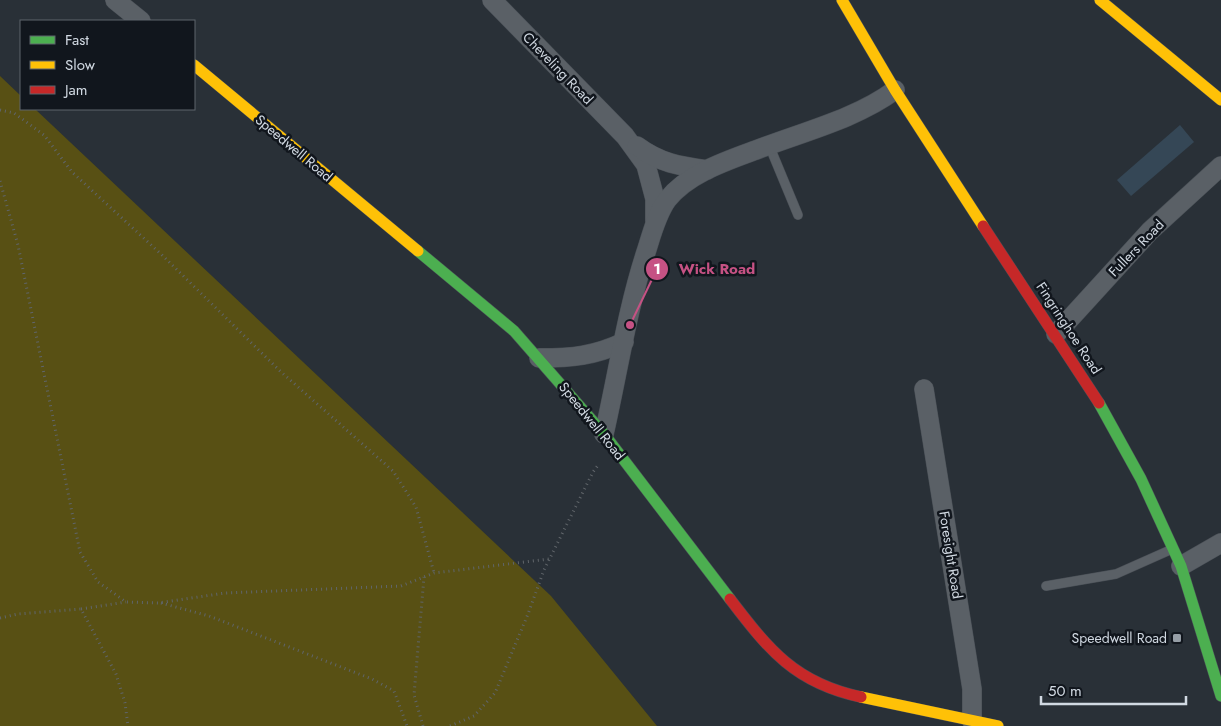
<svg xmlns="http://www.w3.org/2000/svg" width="1221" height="726" font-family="Jost,sans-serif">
<rect width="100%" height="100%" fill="#293037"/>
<polygon fill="#585014" points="0,76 21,96 21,109 35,109 551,596 657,726 0,726"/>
<polygon fill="#354756" points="1180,125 1194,142 1131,196 1117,180"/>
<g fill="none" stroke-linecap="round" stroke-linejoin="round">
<g stroke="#484e55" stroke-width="10">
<g id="lane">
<polyline points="769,145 798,215"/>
<polyline points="1046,586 1116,574 1170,550"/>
</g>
</g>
<g stroke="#484e55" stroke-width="20">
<g id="street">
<polyline points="115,0 141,21"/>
<polyline points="492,0 625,136 646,165 655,199 655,221"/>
<path d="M637,146C660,163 679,166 707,170"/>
<polyline points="1056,334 1150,231 1221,166"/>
<path d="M539,358C572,358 594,356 624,342"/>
<polyline points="924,389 972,689 972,721"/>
<path d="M604,434C618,373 627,309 647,249C652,233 657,214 667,200C687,174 726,161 756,150C802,132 856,119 895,90"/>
<polyline points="1181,566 1221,543"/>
</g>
</g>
<g stroke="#484e55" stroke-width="12">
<g id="fast">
<polyline points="418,251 514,331 604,434 730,599"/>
<polyline points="1099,403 1141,479 1181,566 1221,696"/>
</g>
</g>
<g stroke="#484e55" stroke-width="12">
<g id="slow">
<polyline points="842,0 895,90 983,226"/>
<polyline points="1100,0 1221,100"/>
<polyline points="194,65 418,251"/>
<polyline points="861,697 998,726"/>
</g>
</g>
<g stroke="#484e55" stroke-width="12">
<g id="jam">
<polyline points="983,226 1099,403"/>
<path d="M730,599C769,650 795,683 861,697"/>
</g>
</g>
<g stroke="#60656a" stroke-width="3" stroke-dasharray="1 4" stroke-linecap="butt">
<polyline points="0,110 14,113 44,135 72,172 162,255 280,371 393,471 416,507 434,573"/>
<polyline points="0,181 18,245 80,552 98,582 126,602 158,603 225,593 401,586 434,573 549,559"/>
<polyline points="161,603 209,616 372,679 394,691 407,726"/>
<polyline points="81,609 126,602"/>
<polyline points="0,618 18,614 81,609 116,674 125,703 128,726"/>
<polyline points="423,726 414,695 424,577"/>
<polyline points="450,726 474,716 495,693 528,614 544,570 593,472 599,464"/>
</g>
<use href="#lane" stroke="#5a6066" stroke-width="9"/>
<use href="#street" stroke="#5a6066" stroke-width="19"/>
<use href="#fast" stroke="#4caf50" stroke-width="11"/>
<use href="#slow" stroke="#ffc107" stroke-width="11"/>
<use href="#jam" stroke="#c62828" stroke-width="11"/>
</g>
<rect fill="#969ea6" stroke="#11161d" stroke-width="2" x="1172" y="633" width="10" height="10" rx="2.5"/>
<g text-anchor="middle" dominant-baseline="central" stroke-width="5" stroke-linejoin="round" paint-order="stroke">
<g font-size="14" fill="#d1d9e2" stroke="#11161d">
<text transform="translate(558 68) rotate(46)">Cheveling Road</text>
<text transform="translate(294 148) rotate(40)">Speedwell Road</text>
<text transform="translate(1136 248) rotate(-46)">Fullers Road</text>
<text transform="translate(1069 328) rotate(57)">Fingringhoe Road</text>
<text transform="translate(592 421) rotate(51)">Speedwell Road</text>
<text transform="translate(951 555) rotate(81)">Foresight Road</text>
</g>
<g font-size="14" fill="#d1d9e2" stroke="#11161d" text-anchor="end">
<text x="1167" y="638">Speedwell Road</text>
</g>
</g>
<path fill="none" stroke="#c65284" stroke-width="2" d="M630 325L657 269"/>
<g fill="#c65284" stroke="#11161d" stroke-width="2">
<circle cx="630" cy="325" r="5"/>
<circle cx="657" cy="269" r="12"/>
</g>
<g font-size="15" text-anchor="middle" font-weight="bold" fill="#fff">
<text x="657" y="274">1</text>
</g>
<g font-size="15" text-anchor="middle" font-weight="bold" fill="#c65284" stroke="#11161d" stroke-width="5" stroke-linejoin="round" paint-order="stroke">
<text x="717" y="274">Wick Road</text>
</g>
<rect x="20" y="20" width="175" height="90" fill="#11161d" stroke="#5e646c"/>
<rect x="30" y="36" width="25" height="8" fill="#4caf50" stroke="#5e646c"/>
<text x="65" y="45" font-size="15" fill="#d1d9e2">Fast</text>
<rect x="30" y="61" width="25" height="8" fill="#ffc107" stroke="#5e646c"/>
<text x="65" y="70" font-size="15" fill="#d1d9e2">Slow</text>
<rect x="30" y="86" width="25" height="8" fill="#c62828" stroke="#5e646c"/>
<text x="65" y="95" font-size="15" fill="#d1d9e2">Jam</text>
<path d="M1041 696v8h145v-8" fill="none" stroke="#d1d9e2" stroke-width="2.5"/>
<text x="1048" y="696" font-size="15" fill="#d1d9e2" stroke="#11161d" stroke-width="4" paint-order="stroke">50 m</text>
</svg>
